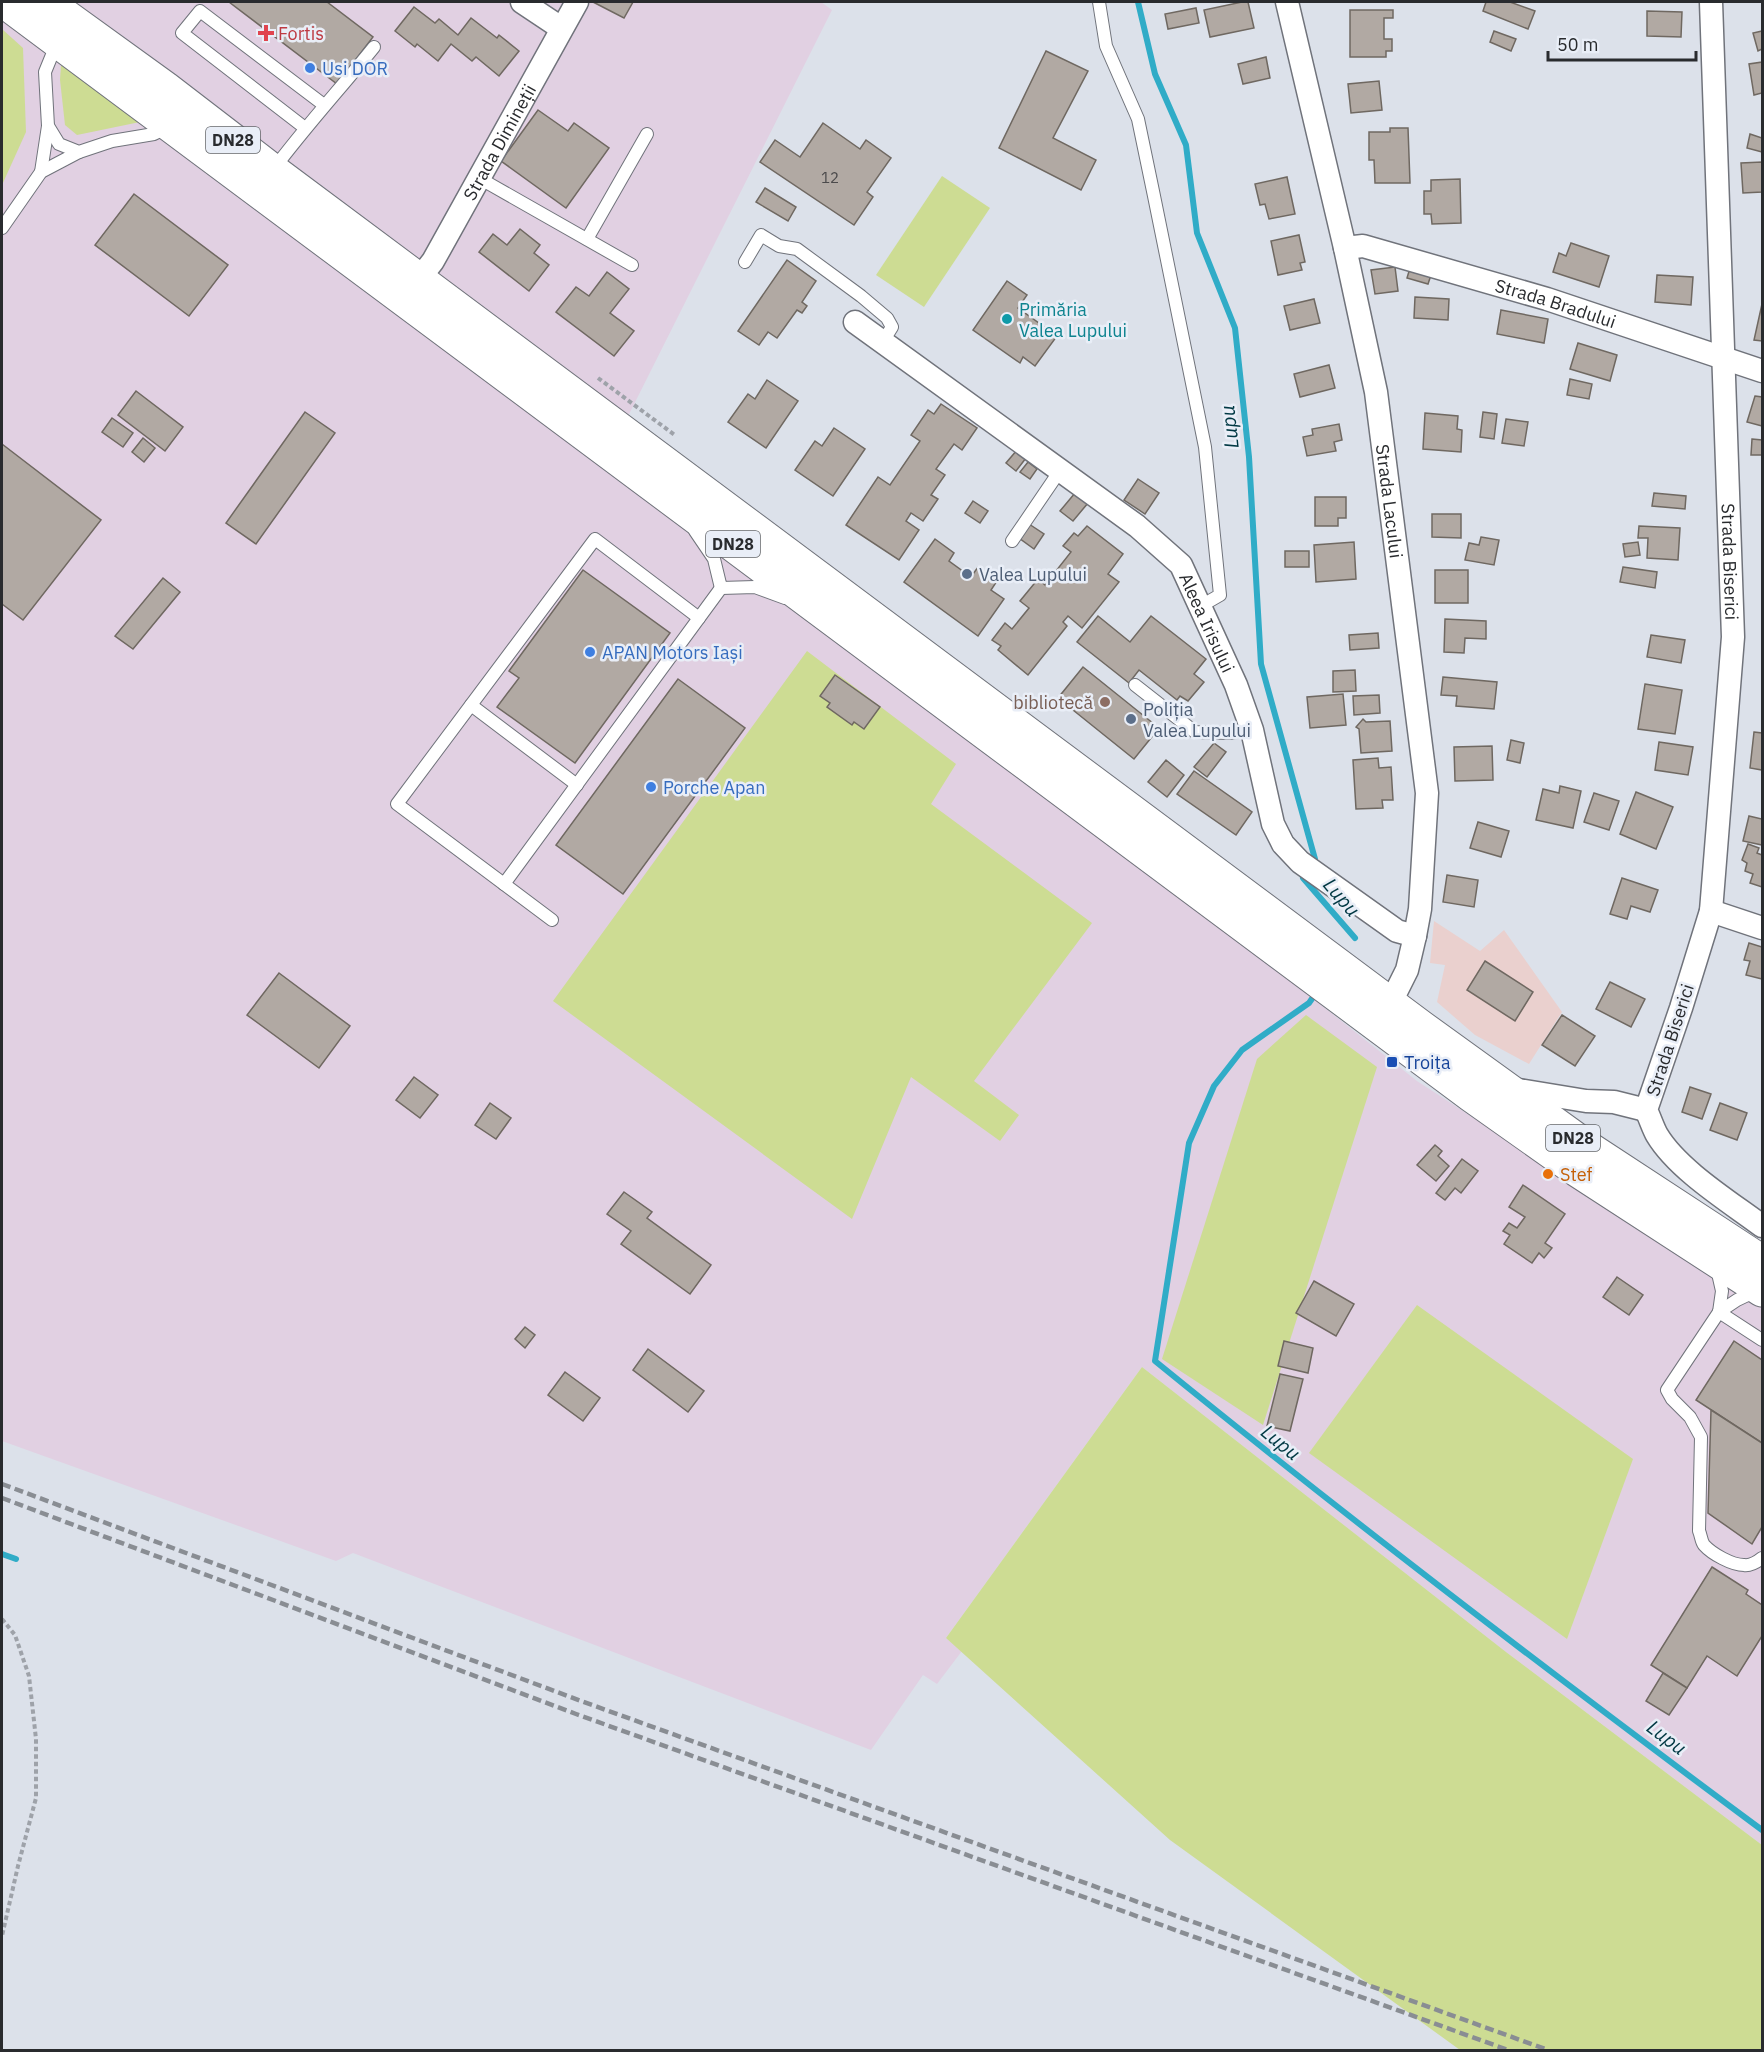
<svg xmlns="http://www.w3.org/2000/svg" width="1764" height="2052" font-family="'IBM Plex Sans',sans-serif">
<rect width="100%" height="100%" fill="#dce1ea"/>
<polygon fill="#ead0ce" points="1434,921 1480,951 1504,930 1562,1012 1529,1064 1475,1035 1437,1002 1445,965 1430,963"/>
<polygon fill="#e1d0e2" points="2,2 821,2 832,10 603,466 1296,985 1417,1081 1762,1306 1762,1845 1506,1652 1142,1367 946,1638 962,1651 937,1684 923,1675 871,1750 353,1553 336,1561 2,1441"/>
<g fill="#cddc93">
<polygon points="2,29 23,48 26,132 2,185"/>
<polygon points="61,65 140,122 77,135 65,125 60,80"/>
<polygon points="942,176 990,208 924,307 876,275"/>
<polygon points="807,651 956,764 931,804 1092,923 974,1081 1019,1115 1000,1141 911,1077 852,1219 553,1001"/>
<polygon points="1306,1015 1377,1067 1263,1425 1162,1359 1257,1059"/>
<polygon points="1417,1305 1633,1459 1567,1639 1309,1453"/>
<polygon points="1142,1367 1506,1652 1762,1845 1762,2050 1460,2050 1170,1840 946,1638"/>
</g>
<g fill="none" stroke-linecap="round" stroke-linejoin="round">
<g stroke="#30acc7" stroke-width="6">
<polyline points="1138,2 1155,74 1186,145 1197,233 1235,328 1249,457 1261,664 1315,859"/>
<polyline points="1303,878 1355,938"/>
<path d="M1316,993L1309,1003L1242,1050L1214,1086L1189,1143L1155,1361C1354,1523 1557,1678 1762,1830"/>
<polyline points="2,1554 16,1559"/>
</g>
</g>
<g fill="#b1a9a3" stroke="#6f6861" stroke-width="1.5">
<polygon points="229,2 327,2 373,37 337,84"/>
<polygon points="593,2 633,2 624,18"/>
<polygon points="1242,2 1248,2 1254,28 1210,37 1204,10"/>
<polygon points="1486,2 1510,2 1535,11 1528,29 1483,11"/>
<polygon points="414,7 435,23 439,19 458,35 471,18 497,38 499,35 519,51 499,76 476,57 472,61 451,44 438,61 417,44 415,47 395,31"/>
<polygon points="1196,8 1199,23 1168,29 1165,14"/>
<polygon points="1350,10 1393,10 1393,18 1384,18 1384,39 1392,39 1392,51 1386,51 1386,57 1350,57"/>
<polygon points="1647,11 1682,12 1681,37 1647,36"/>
<polygon points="1494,31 1516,39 1511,51 1490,42"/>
<polygon points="1762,31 1762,49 1758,51 1753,33"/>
<polygon points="1046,51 1088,71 1053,138 1096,160 1081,190 999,148"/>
<polygon points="1762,55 1762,93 1754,95 1749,64 1762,62"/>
<polygon points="1266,57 1270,78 1243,84 1238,64"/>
<polygon points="1379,81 1382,110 1351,113 1348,84"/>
<polygon points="538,110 568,131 574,123 609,148 566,208 501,161"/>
<polygon points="823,123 860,149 866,140 891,158 867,192 873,197 854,225 760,162 775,140 800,157"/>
<polygon points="1390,128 1408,128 1410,183 1375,183 1374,160 1369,160 1369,132 1390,132"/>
<polygon points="1750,134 1762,138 1762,152 1747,148"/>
<polygon points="1762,162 1762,192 1743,193 1741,163"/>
<polygon points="1287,177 1295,214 1269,219 1265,204 1260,205 1255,184"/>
<polygon points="1460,179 1461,223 1432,224 1431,214 1424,214 1424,191 1431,191 1431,180"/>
<polygon points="765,188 796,207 788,221 756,202"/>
<polygon points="134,194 228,265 189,316 95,245"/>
<polygon points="520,229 540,245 534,253 549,265 529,291 479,252 493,234 507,245"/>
<polygon points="1299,235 1305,262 1300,263 1302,270 1278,275 1271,241"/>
<polygon points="1571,243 1609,256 1599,287 1553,272 1559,253 1566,256"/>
<polygon points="787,260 816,281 802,302 807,306 802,313 797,310 777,338 768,332 759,345 738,331"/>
<polygon points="1395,267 1398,291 1375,294 1371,270"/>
<polygon points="1410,268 1431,275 1428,284 1407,278"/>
<polygon points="607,272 629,289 610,313 634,331 614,356 556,312 576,287 589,296"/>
<polygon points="1657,275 1693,277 1691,305 1655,302"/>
<polygon points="1007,281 1027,295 1018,308 1057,336 1035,366 1023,357 1020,363 973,330"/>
<polygon points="1415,297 1449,299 1448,320 1414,318"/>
<polygon points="1314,299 1320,323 1290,330 1284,306"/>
<polygon points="1762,304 1762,341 1754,340"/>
<polygon points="1501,310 1548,319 1544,343 1497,334"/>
<polygon points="1578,343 1617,355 1610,381 1570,369"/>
<polygon points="1329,365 1335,388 1300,397 1294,374"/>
<polygon points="1570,379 1592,384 1589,399 1567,395"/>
<polygon points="767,380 798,401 766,448 728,422 748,394 755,399"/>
<polygon points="136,391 183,427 165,451 118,415"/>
<polygon points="1755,396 1762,397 1762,426 1747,422"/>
<polygon points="941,404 977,428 962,450 954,444 936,469 945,475 931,495 938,499 923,521 911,513 906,521 919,530 899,560 846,525 878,477 890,485 920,441 911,435 928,410 934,414"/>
<polygon points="305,412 335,433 256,544 226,523"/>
<polygon points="1483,412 1497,414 1494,439 1480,437"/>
<polygon points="1425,413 1458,416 1457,429 1462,430 1461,452 1423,449"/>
<polygon points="112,418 133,433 123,447 102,432"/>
<polygon points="1506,419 1528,422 1524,446 1502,443"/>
<polygon points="1339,424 1342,440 1334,442 1336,451 1307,456 1303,437 1313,435 1312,429"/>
<polygon points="834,428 865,449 833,496 795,470 815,441 822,446"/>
<polygon points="143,438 155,448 144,462 132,452"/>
<polygon points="1752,439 1762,440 1762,455 1751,455"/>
<polygon points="2,444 101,520 23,620 2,604"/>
<polygon points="1017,450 1026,458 1016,471 1006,463"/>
<polygon points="1028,462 1037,469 1030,479 1020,472"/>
<polygon points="1138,479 1159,493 1145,514 1124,500"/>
<polygon points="1075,493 1088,503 1073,521 1060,511"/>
<polygon points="1654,493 1686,496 1685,509 1652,506"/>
<polygon points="1315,497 1346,497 1346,518 1338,518 1338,526 1315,526"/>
<polygon points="973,501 988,511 980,523 965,513"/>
<polygon points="1432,514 1461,514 1461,538 1432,537"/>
<polygon points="1029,524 1044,534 1034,549 1019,538"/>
<polygon points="1087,526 1123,554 1108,574 1119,582 1082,628 1068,616 1063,622 1067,626 1028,675 998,650 1001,646 992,640 1005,623 1012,629 1029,608 1020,601 1038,579 1045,585 1071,552 1063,546 1074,533 1078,536"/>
<polygon points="1639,526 1680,528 1678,560 1647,558 1648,538 1638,538"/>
<polygon points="1481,537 1499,540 1494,565 1465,560 1469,543 1479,545"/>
<polygon points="935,539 954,553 949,561 971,577 978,567 997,581 991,590 1004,599 978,636 904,582"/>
<polygon points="1354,542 1356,579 1316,582 1314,545"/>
<polygon points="1638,542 1640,555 1625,557 1623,544"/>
<rect x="1285" y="551" width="24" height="16"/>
<polygon points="1623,567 1657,572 1655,588 1620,582"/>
<polygon points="583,570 670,633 575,763 497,707 519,678 509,671"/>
<rect x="1435" y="570" width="33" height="33"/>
<polygon points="163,578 180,592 133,649 115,636"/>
<polygon points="1098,616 1130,642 1151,616 1206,659 1194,674 1204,682 1188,701 1180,696 1177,700 1139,670 1129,683 1077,642"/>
<polygon points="1445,619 1486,621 1486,639 1465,638 1464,653 1444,652"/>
<polygon points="1378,633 1379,648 1350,650 1349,635"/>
<polygon points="1651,635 1685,640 1681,663 1647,657"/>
<polygon points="1083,667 1159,728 1134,759 1058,698"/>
<polygon points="1355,670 1356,691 1333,692 1333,671"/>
<polygon points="835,675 880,707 864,729 854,722 852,725 827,707 830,703 820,696"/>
<polygon points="1443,677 1497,682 1494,709 1456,706 1457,696 1441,695"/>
<polygon points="678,679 745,728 623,894 556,845"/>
<polygon points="1645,684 1682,690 1675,734 1638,729"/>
<polygon points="1343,694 1346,725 1310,728 1307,697"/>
<polygon points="1379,695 1380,713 1354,715 1353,696"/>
<polygon points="1363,719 1366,722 1390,721 1392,751 1361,753 1359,729 1356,727"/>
<polygon points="1754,732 1762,733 1762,770 1750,768"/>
<polygon points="1511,740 1524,743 1520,763 1507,760"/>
<polygon points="1659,742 1693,747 1688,775 1655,770"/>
<polygon points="1214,743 1226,752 1207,777 1194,767"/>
<polygon points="1492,746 1493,780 1455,781 1454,747"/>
<polygon points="1378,758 1379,768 1391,767 1393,800 1382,800 1383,808 1356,809 1353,760"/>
<polygon points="1166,760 1184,775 1167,797 1148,782"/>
<polygon points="1194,771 1252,812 1236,835 1177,794"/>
<polygon points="1560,786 1581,791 1573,828 1536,820 1543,789 1559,793"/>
<polygon points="1636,792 1673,807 1656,849 1620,834"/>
<polygon points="1594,793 1619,801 1609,830 1584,822"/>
<polygon points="1749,816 1762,819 1762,845 1743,841"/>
<polygon points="1478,822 1509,831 1501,857 1470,848"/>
<polygon points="1748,844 1759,848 1757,853 1762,855 1762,887 1750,883 1753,874 1745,871 1747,863 1742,860"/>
<polygon points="1447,875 1478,880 1474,907 1443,902"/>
<polygon points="1622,878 1658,890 1650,912 1631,906 1627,919 1610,914"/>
<polygon points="1749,943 1762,947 1762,979 1746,975 1750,961 1744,960"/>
<polygon points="1485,961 1533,992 1515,1021 1467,990"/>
<polygon points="279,973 350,1026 319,1068 247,1015"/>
<polygon points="1610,982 1645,999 1631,1027 1596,1009"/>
<polygon points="1562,1015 1595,1036 1575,1066 1542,1045"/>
<polygon points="414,1077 438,1095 420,1118 396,1100"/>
<polygon points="1690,1087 1711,1094 1702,1119 1682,1112"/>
<polygon points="490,1103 511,1118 496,1139 475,1125"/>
<polygon points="1720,1103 1747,1113 1737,1140 1710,1130"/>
<polygon points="1435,1145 1442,1151 1438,1156 1449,1166 1436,1181 1417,1165"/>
<polygon points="1462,1159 1478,1171 1461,1193 1455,1188 1445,1200 1436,1193"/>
<polygon points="1523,1185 1565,1214 1545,1243 1552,1248 1544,1258 1539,1253 1532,1263 1504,1244 1510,1235 1503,1231 1509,1223 1517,1228 1525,1217 1509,1207"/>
<polygon points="624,1192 652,1212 647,1218 711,1265 690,1294 621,1244 631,1231 607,1214"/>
<polygon points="1617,1277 1643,1295 1629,1315 1603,1297"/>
<polygon points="1314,1281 1354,1304 1336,1336 1296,1313"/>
<polygon points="525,1327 535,1335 525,1348 515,1339"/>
<polygon points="1284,1341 1313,1348 1308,1373 1278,1366"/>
<polygon points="1734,1341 1762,1360 1762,1443 1696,1400"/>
<polygon points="648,1349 704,1391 688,1412 633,1370"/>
<polygon points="565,1372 600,1398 583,1421 548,1395"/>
<polygon points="1280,1374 1303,1379 1290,1431 1267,1426"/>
<polygon points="1711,1410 1762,1443 1762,1527 1752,1544 1708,1513"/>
<polygon points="1712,1567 1748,1590 1746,1594 1762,1605 1762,1636 1737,1676 1707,1656 1687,1688 1651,1665"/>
<polygon points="1663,1673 1687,1688 1669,1715 1646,1701"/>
</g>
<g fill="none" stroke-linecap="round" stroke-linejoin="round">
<g stroke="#70737b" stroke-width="14">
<g id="lane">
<polyline points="1099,2 1106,46 1138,119 1154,196 1205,447 1220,595 1201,606"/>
<polyline points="61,45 54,50 45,72 48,126 59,144 79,152 112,141 154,134 168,127"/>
<polyline points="305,128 182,33 200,11 324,105"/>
<path d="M273,170C305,127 341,88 374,47"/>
<polyline points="41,172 48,126"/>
<polyline points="479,178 632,265"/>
<polyline points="2,228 41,172 79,152"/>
<polyline points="587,239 647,134"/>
<polyline points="745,262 761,235 779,246 797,249 861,296 887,318 892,327 882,343"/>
<polyline points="695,531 714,559 721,588 755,587 785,598"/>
<polyline points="1012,541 1059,472"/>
<polyline points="1135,685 1195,732 1229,733 1252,730"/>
<polyline points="471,705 577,785"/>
<polyline points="504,884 721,588"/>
<polyline points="552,920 397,804 595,539 699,618"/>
<polyline points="1717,1269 1722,1291 1719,1312"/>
<path d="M1758,1290L1737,1300L1719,1312L1667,1390L1672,1399L1690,1417L1701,1437L1699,1531C1701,1535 1701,1541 1704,1545C1712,1554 1732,1565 1744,1565C1751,1566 1757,1562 1762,1558"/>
<polyline points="1719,1312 1762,1340"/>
</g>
</g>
<g stroke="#70737b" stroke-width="25">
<g id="street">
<polyline points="522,2 561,28"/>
<path id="s1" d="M1287,2L1345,248L1376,392L1427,793L1420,909L1415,936L1407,970L1390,1004"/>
<path id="s2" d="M1711,2L1733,637L1711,911L1681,1008L1646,1110C1650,1118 1653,1128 1657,1135C1678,1170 1730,1202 1762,1226"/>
<path id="s3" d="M1345,248L1363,246L1547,299L1762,371"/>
<path id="s4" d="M419,279L433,261L577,2"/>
<path id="s5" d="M855,322L1137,526L1181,565L1236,685L1252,730L1273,824L1283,844L1300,862L1397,931L1415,936"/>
<polyline points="1711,911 1762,928"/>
<polyline points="1512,1089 1586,1101 1614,1102 1646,1110"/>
</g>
</g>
<g stroke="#70737b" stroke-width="35">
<g id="highway">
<polyline points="5,2 1471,1095 1577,1170 1762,1290"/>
<polyline points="46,2 165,88 273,171 1421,1027 1591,1150 1762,1262"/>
</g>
</g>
<g stroke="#9ea2a9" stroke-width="4" stroke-dasharray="4.5 3" stroke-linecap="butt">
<polyline points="598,378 676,436"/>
<polyline points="2,1619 15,1635 29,1676 36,1739 36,1798 18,1866 2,1936"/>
</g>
<use href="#lane" stroke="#fff" stroke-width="12"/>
<use href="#street" stroke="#fff" stroke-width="22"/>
<use href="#highway" stroke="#fff" stroke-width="33"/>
<g stroke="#898d93" stroke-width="4.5" stroke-dasharray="9 4.5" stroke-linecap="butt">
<polyline points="2,1484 581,1701 1548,2050"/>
<polyline points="2,1498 576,1714 1508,2050"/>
</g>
</g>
<path fill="#e0444e" stroke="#e9eef7" stroke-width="2" d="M263 24h6v6h6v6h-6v6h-6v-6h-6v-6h6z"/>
<g fill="#3f7fe0" stroke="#e9eef7" stroke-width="2">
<circle cx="310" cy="68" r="6"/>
<circle cx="590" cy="652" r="6"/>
<circle cx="651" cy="787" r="6"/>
</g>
<circle fill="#0f9aa8" stroke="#e9eef7" stroke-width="2" cx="1007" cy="319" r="6"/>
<g fill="#5c6f8a" stroke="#e9eef7" stroke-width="2">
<circle cx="967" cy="574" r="6"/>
<circle cx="1131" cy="719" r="6"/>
</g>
<circle fill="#8d6e63" stroke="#e9eef7" stroke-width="2" cx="1105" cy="702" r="6"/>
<rect fill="#1a4fb4" stroke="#e9eef7" stroke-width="2" x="1386" y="1056" width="12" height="12" rx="3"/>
<circle fill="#e8710a" stroke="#e9eef7" stroke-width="2" cx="1548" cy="1174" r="6"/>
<g text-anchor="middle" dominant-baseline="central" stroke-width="5" stroke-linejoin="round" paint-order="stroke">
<g font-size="15" fill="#4b4a4b">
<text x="830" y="177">12</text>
</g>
<g fill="#e9eef7" stroke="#63666a" stroke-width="1.5">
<rect x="206" y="127" width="54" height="26" rx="4.5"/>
<rect x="706" y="531" width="54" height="26" rx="4.5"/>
<rect x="1546" y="1125" width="54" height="26" rx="4.5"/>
</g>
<g font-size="16" font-weight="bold" fill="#292b2e">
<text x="233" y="140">DN28</text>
<text x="733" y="544">DN28</text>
<text x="1573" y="1138">DN28</text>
</g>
<g font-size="18" fill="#be3a42" stroke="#e9eef7" text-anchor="start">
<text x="278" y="33">Fortis</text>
</g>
<g font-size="18" fill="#366cbe" stroke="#e9eef7" text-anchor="start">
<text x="322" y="68">Usi DOR</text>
<text x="602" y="652">APAN Motors Iași</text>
<text x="663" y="787">Porche Apan</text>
</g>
<g font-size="18" fill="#292b2e" stroke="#e9eef7">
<text stroke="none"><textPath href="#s4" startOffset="159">Strada Dimineții</textPath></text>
<text stroke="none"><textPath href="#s3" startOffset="219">Strada Bradului</textPath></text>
<text stroke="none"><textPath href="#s1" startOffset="510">Strada Lacului</textPath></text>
<text stroke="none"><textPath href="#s2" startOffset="560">Strada Biserici</textPath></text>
<text stroke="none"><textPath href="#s5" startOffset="470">Aleea Irisului</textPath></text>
<text transform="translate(1670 1040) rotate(-72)">Strada Biserici</text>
</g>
<g font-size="18" fill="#0d838f" stroke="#e9eef7" text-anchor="start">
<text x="1019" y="309">Primăria<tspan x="1019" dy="21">Valea Lupului</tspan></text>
</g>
<g font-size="18" fill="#4e5e75" stroke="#e9eef7" text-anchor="start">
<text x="979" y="574">Valea Lupului</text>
<text x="1143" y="709">Poliția<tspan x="1143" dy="21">Valea Lupului</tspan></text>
</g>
<g font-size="18" fill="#785e54" stroke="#e9eef7" text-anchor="end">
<text x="1093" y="702">bibliotecă</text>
</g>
<g font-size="18" fill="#164399" stroke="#e9eef7" text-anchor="start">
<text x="1404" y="1062">Troița</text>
</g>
<g font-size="18" fill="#c56008" stroke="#e9eef7" text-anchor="start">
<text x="1560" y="1174">Stef</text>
</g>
<g font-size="20" font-style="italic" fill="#003843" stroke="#e9eef7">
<text transform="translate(1229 427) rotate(-96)">Lupu</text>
<text transform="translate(1342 897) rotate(49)">Lupu</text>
<text transform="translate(1281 1442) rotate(39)">Lupu</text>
<text transform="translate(1667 1737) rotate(37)">Lupu</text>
</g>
</g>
<rect width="1764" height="2052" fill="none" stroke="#292b2e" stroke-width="6"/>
<path d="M1548 51v9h148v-9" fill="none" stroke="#292b2e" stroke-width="3"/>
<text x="1557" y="51" font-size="18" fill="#292b2e" stroke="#e9eef7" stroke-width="4.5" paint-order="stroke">50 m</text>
</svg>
